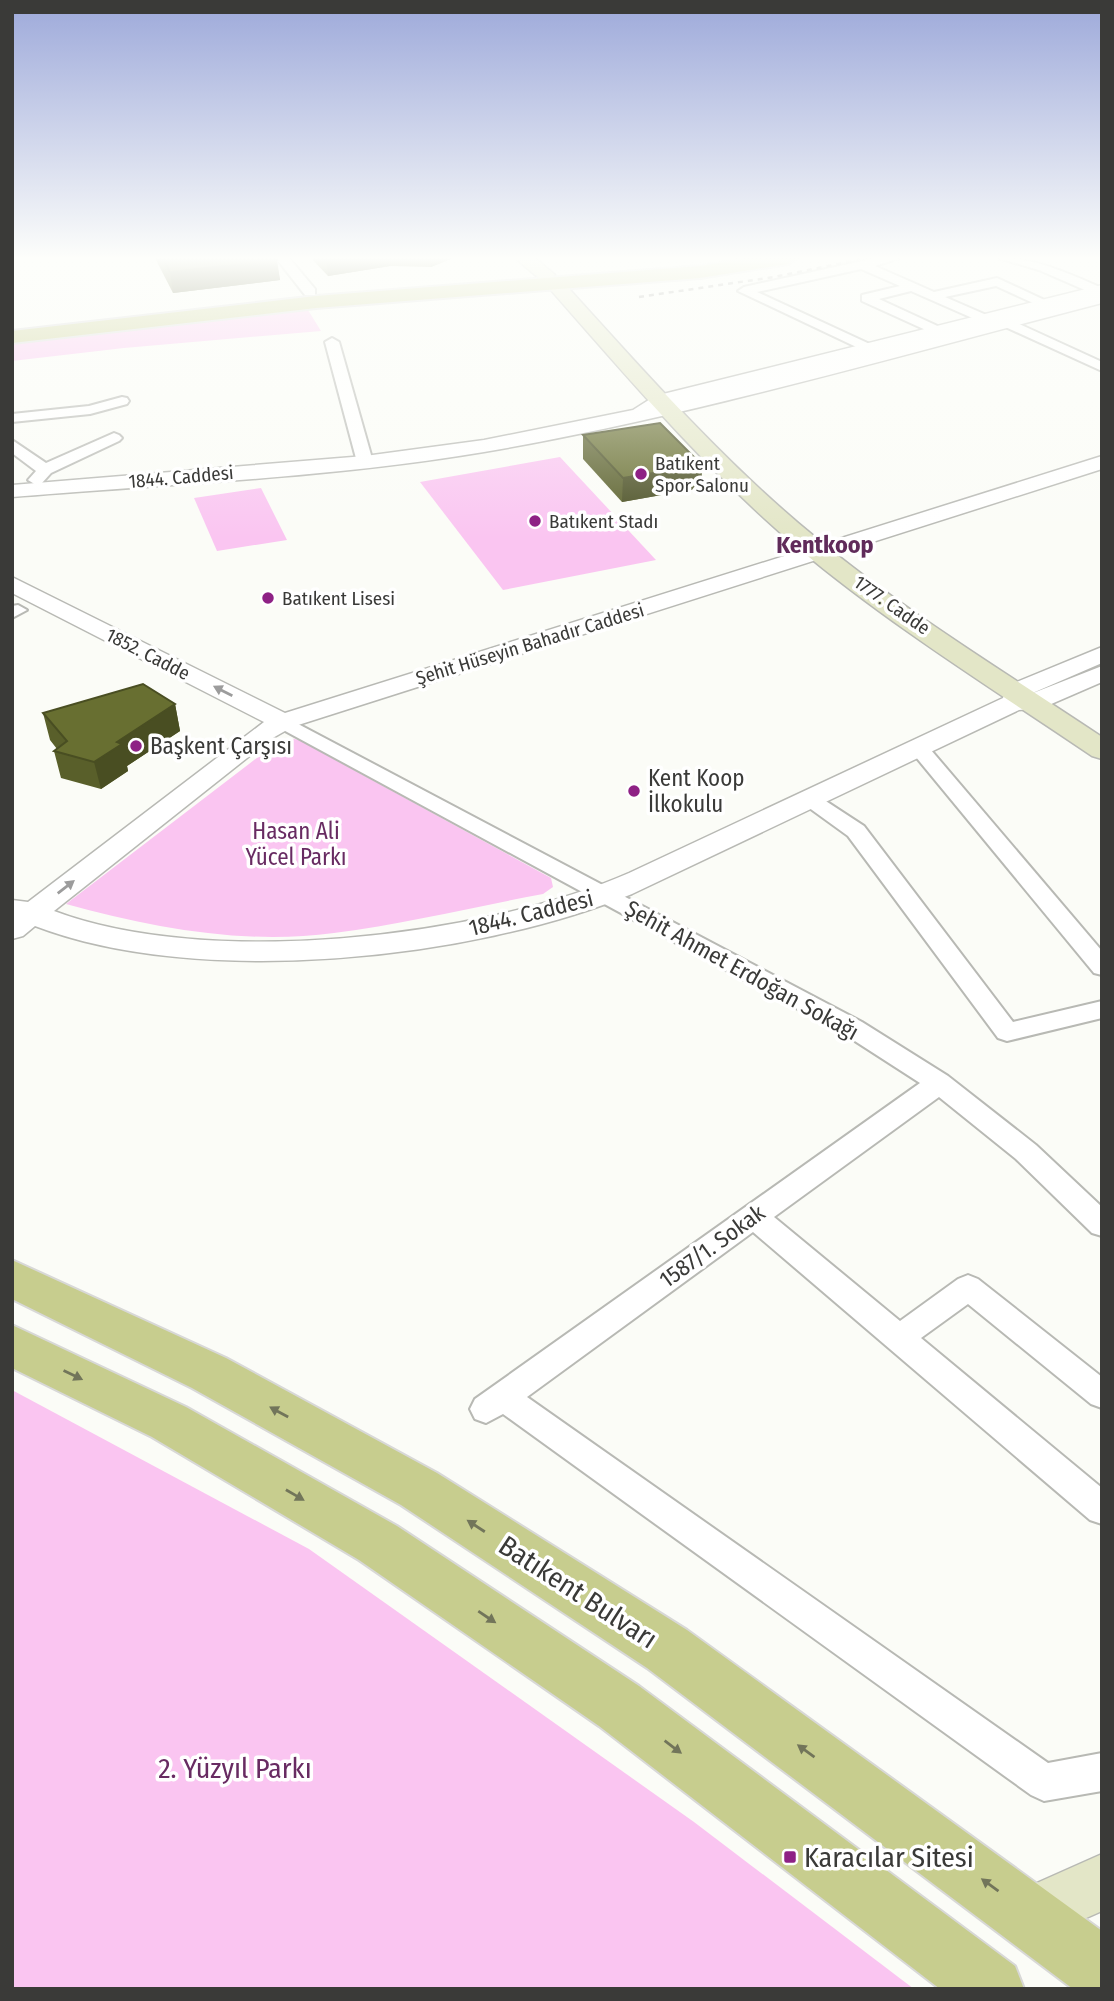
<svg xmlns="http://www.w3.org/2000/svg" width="1114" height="2001" font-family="'Fira Sans Condensed',sans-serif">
<rect width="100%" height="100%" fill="#fbfcf7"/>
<g fill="#fac5f1">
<polygon points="308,310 321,331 124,348 12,361 12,342"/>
<polygon points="560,457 656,560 503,590 420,482"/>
<polygon points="261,488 287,540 217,551 194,498"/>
<path d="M290,738L299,740L551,878L553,887L543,894C474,907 404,924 334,933C244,945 153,928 66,904L279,741Z"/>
<polygon points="12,1390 309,1549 694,1822 914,1989 12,1989"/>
</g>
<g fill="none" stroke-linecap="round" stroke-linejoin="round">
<g stroke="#b8b9b4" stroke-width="4">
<g id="minor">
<polygon points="276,258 289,258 315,289 315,295 305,295"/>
<polygon points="876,258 899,258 875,266 934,292 997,278 1053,304 1047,308 1042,307 996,286 945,297 991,317 991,323 986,324 911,291 879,299 944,329 946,332 939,336 862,301 862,295 900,286 861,269 757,292 874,346 874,352 869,353 738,291 744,287"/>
<path d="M998,258C1036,258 1067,273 1102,288V294H1094L1039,270Z"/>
<polygon points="1006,318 1102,362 1102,371 1001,325 999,322"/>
<polygon points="332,338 339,342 373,462 371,465 365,467 357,462 325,342"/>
<polygon points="122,397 127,398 129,401 127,404 90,414 12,422 12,414 89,406"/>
<polygon points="114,433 119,435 122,438 119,441 51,473 42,483 36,485 28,480 36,471 12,453 12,440 46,463"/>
<polygon points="18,605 27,610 12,618 12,606"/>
<polygon points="283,716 862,1022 948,1076 1036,1145 1102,1207 1102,1236 1092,1233 1016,1159 939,1097 774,1217 900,1321 958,1279 968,1275 978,1279 1102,1377 1102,1408 1091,1404 968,1304 921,1338 1102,1488 1102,1524 1090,1520 753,1232 527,1397 1048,1763 1102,1753 1102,1791 1044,1801 1031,1795 503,1414 486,1423 475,1419 470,1409 475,1399 920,1083 844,1034 276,726 273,722 276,718"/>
<polygon points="918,741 925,743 1102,951 1102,975 1094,973 911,751 908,747 911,743"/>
<polygon points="808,792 815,794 864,826 1013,1022 1102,1001 1102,1018 1007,1041 998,1038 848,836 801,802 797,798 801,794"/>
</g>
</g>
<g stroke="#b8b9b4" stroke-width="3">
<g id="tertiary">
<path d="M1102,285V303C897,356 693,416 484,452C329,478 169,484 12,497V485L365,456L484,440L633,410L655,396Z"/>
<path d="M1102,456V469L292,727L271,739L54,911C207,969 481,938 629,873L1003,698L1007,686L1102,647V663L1028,695L1102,666V682L1042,708L1019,710L632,894C471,960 199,989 35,926L23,936L12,939V900L28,902L264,722L12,593V577L285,713Z"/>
</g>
</g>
<g stroke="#b8b9b4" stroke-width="3">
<g id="secondary">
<polygon points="515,258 535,258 555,275 546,280 540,279"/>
<path d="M556,280L562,281C643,370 722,461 815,537C905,612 1005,672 1102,737V759L1092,756C993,689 890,625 798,548C707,471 629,379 550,289L547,285Z"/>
<polygon points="1102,1854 1102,1911 1030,1943 1010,1935 1002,1915 1010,1895"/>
</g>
</g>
<g stroke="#d8d8d7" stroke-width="4">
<g id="primary">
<polygon points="751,258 797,258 788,264 700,278 316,308 12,343 12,331 316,296 700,266"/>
<polygon points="12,1260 226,1358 437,1473 687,1630 1102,1931 1102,1989 1073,1989 647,1668 401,1505 192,1388 12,1299"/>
<polygon points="12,1325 186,1407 397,1526 639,1686 1015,1966 1024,1989 940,1989 599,1726 359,1560 152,1437 12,1368"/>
</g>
</g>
<use href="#minor" fill="#fff" fill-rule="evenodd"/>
<use href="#tertiary" fill="#fff" fill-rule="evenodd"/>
<use href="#secondary" fill="#e3e6c7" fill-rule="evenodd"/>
<use href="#primary" fill="#c7cd8e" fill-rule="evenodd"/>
<polyline stroke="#90908d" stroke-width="2.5" stroke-dasharray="5 5" stroke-linecap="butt" points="639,297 774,277 867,258"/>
</g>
<g fill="#595f2a">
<polygon points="155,258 276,258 280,280 173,293"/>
<polygon points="311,258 453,258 431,267 390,266 328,276"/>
<polygon points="583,435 702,465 701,488 622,502 583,459"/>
<polygon points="175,704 180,731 127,766 128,771 101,789 61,778 54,751 57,749 50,740 43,713"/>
</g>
<g fill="#494e22">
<polygon points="340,258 389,258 390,266 328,276 326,260"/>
<polygon points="431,258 453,258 431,267"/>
<polygon points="277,260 280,280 173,293 170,272"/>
<polygon points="702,465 701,488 622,502 623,478"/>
<polygon points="175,704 180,731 127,766 128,771 101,789 94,762 117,742"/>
</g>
<g fill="#686f31" stroke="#494e22" stroke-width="2">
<polygon points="163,258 276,258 277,260 170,272"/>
<polygon points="324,258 340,258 326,260"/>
<polygon points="660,423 702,465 623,478 583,435"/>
<polygon points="143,684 175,704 117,742 122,744 94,762 54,751 67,741 43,713"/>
</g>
<defs><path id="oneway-solid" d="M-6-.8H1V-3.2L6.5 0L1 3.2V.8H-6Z" transform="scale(1.75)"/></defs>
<g fill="#9c9c9c">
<use href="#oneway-solid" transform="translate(223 691) rotate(-153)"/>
<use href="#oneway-solid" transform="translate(66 887) rotate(-38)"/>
</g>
<g fill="#72755a">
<use href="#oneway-solid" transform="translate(73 1375) rotate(26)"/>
<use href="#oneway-solid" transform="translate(279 1412) rotate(-151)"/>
<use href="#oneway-solid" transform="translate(295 1495) rotate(30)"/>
<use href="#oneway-solid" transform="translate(476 1526) rotate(-147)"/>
<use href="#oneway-solid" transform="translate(487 1617) rotate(34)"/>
<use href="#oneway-solid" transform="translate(673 1747) rotate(37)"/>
<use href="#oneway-solid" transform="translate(806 1751) rotate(-144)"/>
<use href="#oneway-solid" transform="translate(990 1885) rotate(-144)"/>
</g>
<linearGradient id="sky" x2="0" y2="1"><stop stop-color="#9da9da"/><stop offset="0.48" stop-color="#fdfefb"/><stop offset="1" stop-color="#fdfefb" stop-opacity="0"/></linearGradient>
<rect width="1114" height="538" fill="url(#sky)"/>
<g fill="#8e2185" stroke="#fff" stroke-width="2.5">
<circle cx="641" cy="474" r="7"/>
<circle cx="535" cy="521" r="7"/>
<circle cx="268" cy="598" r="7"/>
<circle cx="136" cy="746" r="7"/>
<circle cx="634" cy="791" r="7"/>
<rect x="783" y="1850" width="14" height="14" rx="3.5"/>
</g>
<g text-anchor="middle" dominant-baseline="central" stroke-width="7" stroke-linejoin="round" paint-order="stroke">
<g font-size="19" fill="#3a3a38" stroke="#fff" text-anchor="start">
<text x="655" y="463">Batıkent<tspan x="655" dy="22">Spor Salonu</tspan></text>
<text x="549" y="521">Batıkent Stadı</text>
<text x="282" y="598">Batıkent Lisesi</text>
</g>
<g font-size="19" fill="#3a3a38" stroke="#fff">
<text transform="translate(181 477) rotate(-5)">1844. Caddesi</text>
<text transform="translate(892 605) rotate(35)">1777. Cadde</text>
<text transform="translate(530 644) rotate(-17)">Şehit Hüseyin Bahadır Caddesi</text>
<text transform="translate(148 654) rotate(27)">1852. Cadde</text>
</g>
<g font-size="23" fill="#3a3a38" stroke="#fff" text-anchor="start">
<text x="150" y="746">Başkent Çarşısı</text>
<text x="648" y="778">Kent Koop<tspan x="648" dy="26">İlkokulu</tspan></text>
</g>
<g font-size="23" fill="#682b62" stroke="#fff">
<text x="296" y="831">Hasan Ali<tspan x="296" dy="26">Yücel Parkı</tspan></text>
</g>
<g font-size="23" fill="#3a3a38" stroke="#fff">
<text transform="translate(531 913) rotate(-14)">1844. Caddesi</text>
<text transform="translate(742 970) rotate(29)">Şehit Ahmet Erdoğan Sokağı</text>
<text transform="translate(712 1246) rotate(-36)">1587/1. Sokak</text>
</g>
<g font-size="24" font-weight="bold" fill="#602b5a" stroke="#fff">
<text x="825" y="545">Kentkoop</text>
</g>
<g font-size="28" fill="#3a3a38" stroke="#fff">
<text transform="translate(578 1592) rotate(33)">Batıkent Bulvarı</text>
</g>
<g font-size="28" fill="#682b62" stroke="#fff">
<text x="235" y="1768">2. Yüzyıl Parkı</text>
</g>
<g font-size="28" fill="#3a3a38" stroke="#fff" text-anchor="start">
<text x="804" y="1857">Karacılar Sitesi</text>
</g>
</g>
<rect width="1114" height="2001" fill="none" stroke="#3a3a38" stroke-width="28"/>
</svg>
